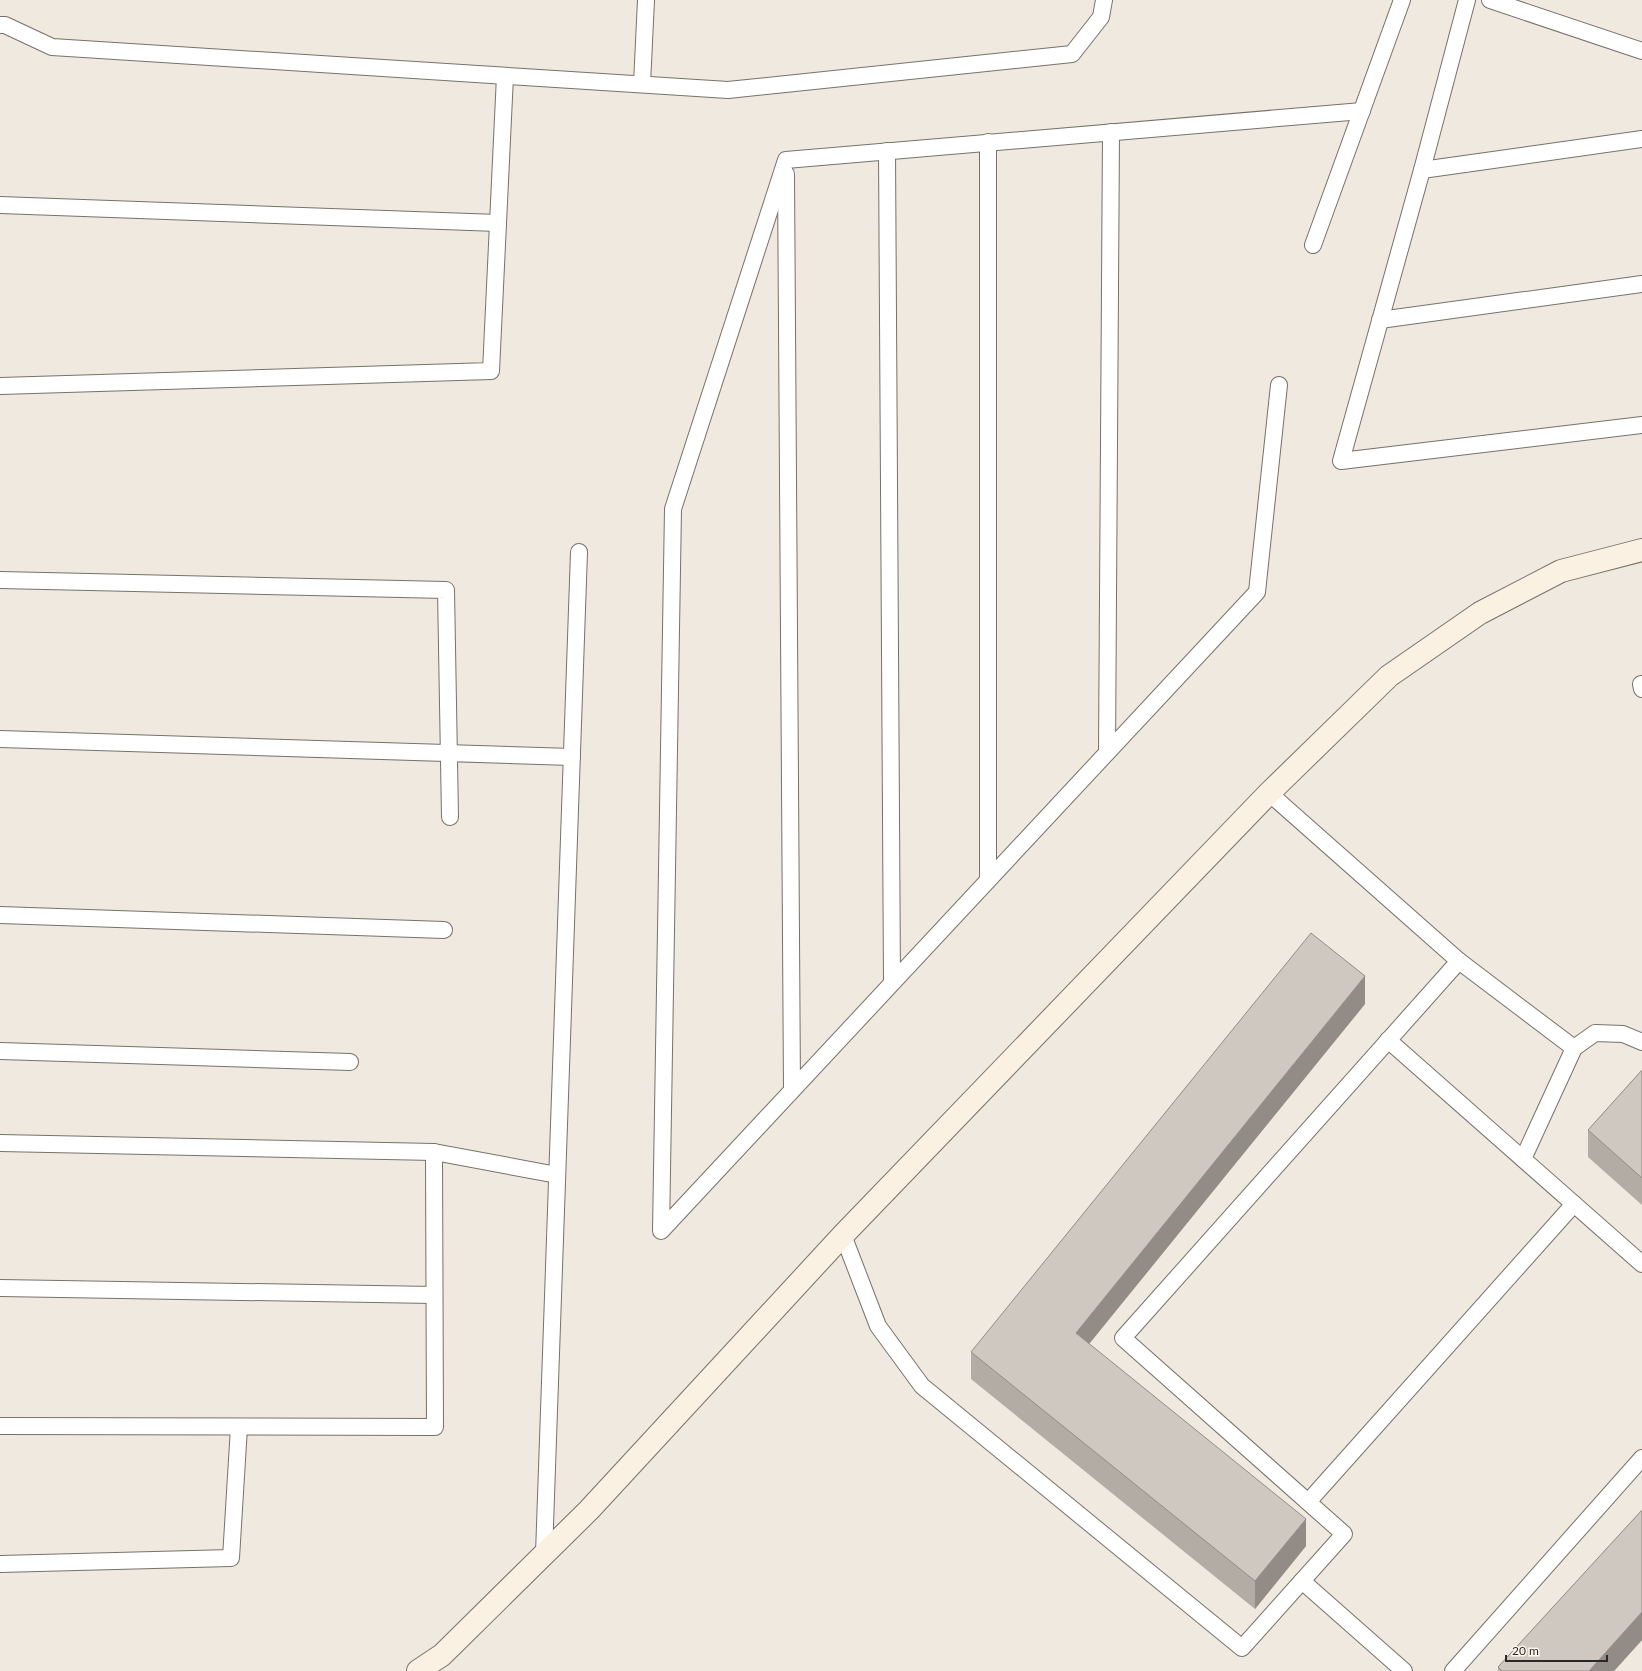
<svg xmlns="http://www.w3.org/2000/svg" width="1642" height="1671" font-family="Lato,sans-serif">
<rect width="100%" height="100%" fill="#f0e9e0"/>
<g fill="none" stroke-linecap="round" stroke-linejoin="round">
<g stroke="#78716a" stroke-width="18">
<g id="lane">
<polyline points="1467,0 1422,170 1341,461 1642,425"/>
<polyline points="1490,0 1642,51"/>
<polyline points="0,25 5,25 52,47 728,90 1072,54 1101,17 1104,0"/>
<polyline points="642,84 646,0"/>
<polyline points="988,142 988,880"/>
<polyline points="887,151 892,982"/>
<polyline points="1422,170 1642,139"/>
<polyline points="786,174 792,1090"/>
<polyline points="0,205 498,223"/>
<polyline points="1313,245 1402,0"/>
<polyline points="1380,320 1642,284"/>
<polyline points="1279,385 1257,592 661,1231 673,509 786,160 1362,111"/>
<polyline points="0,386 491,371 505,76"/>
<polyline points="0,580 446,590 450,817"/>
<polyline points="1641,684 1642,689"/>
<polyline points="0,739 572,757"/>
<polyline points="1107,752 1111,132"/>
<polyline points="1269,793 1459,961 1574,1048 1523,1159"/>
<polyline points="0,915 444,930"/>
<polyline points="1388,1040 1642,1264"/>
<polyline points="1574,1048 1595,1033 1623,1034 1642,1042"/>
<polyline points="0,1051 350,1062"/>
<polyline points="0,1143 434,1152 557,1175"/>
<polyline points="843,1235 878,1326 922,1386 1242,1648 1344,1534 1123,1338 1459,961"/>
<polyline points="0,1288 434,1295"/>
<polyline points="0,1426 435,1427 434,1152"/>
<polyline points="1308,1502 1574,1204"/>
<polyline points="544,1554 579,552"/>
<polyline points="0,1564 231,1558 239,1427"/>
<polyline points="1302,1581 1404,1671"/>
<polyline points="1453,1671 1642,1458"/>
</g>
</g>
<g stroke="#78716a" stroke-width="24">
<polyline id="secondary" points="418,1671 442,1655 589,1510 843,1235 1269,793 1389,676 1480,613 1561,571 1642,550"/>
</g>
<use href="#lane" stroke="#fff" stroke-width="16"/>
<use href="#secondary" stroke="#fbf1e3" stroke-width="22"/>
</g>
<g fill="#b2aca5">
<polygon points="1365,1004 1089,1344 1306,1546 1255,1609 971,1379 971,1352"/>
<polygon points="1642,1070 1642,1205 1588,1157 1588,1130"/>
<polygon points="1642,1510 1642,1640 1614,1671 1498,1671 1498,1667"/>
</g>
<g fill="#918c86">
<polygon points="1365,976 1365,1004 1076,1360 1076,1333"/>
<polygon points="1306,1519 1306,1546 1255,1609 1255,1581"/>
<polygon points="1642,1612 1642,1640 1614,1671 1589,1671"/>
</g>
<g fill="#cfc8c0" stroke="#918c86">
<polygon points="1311,933 1365,976 1076,1333 1306,1519 1255,1581 971,1352"/>
<polygon points="1642,1070 1642,1178 1588,1130"/>
<polygon points="1642,1510 1642,1612 1589,1671 1502,1671 1498,1667"/>
</g>
<path d="M1506 1655v6h101v-6" fill="none" stroke="#2a2824" stroke-width="2"/>
<text x="1512" y="1655" font-size="12" fill="#2a2824" stroke="#fdf6ed" stroke-width="3" paint-order="stroke">20 m</text>
</svg>
